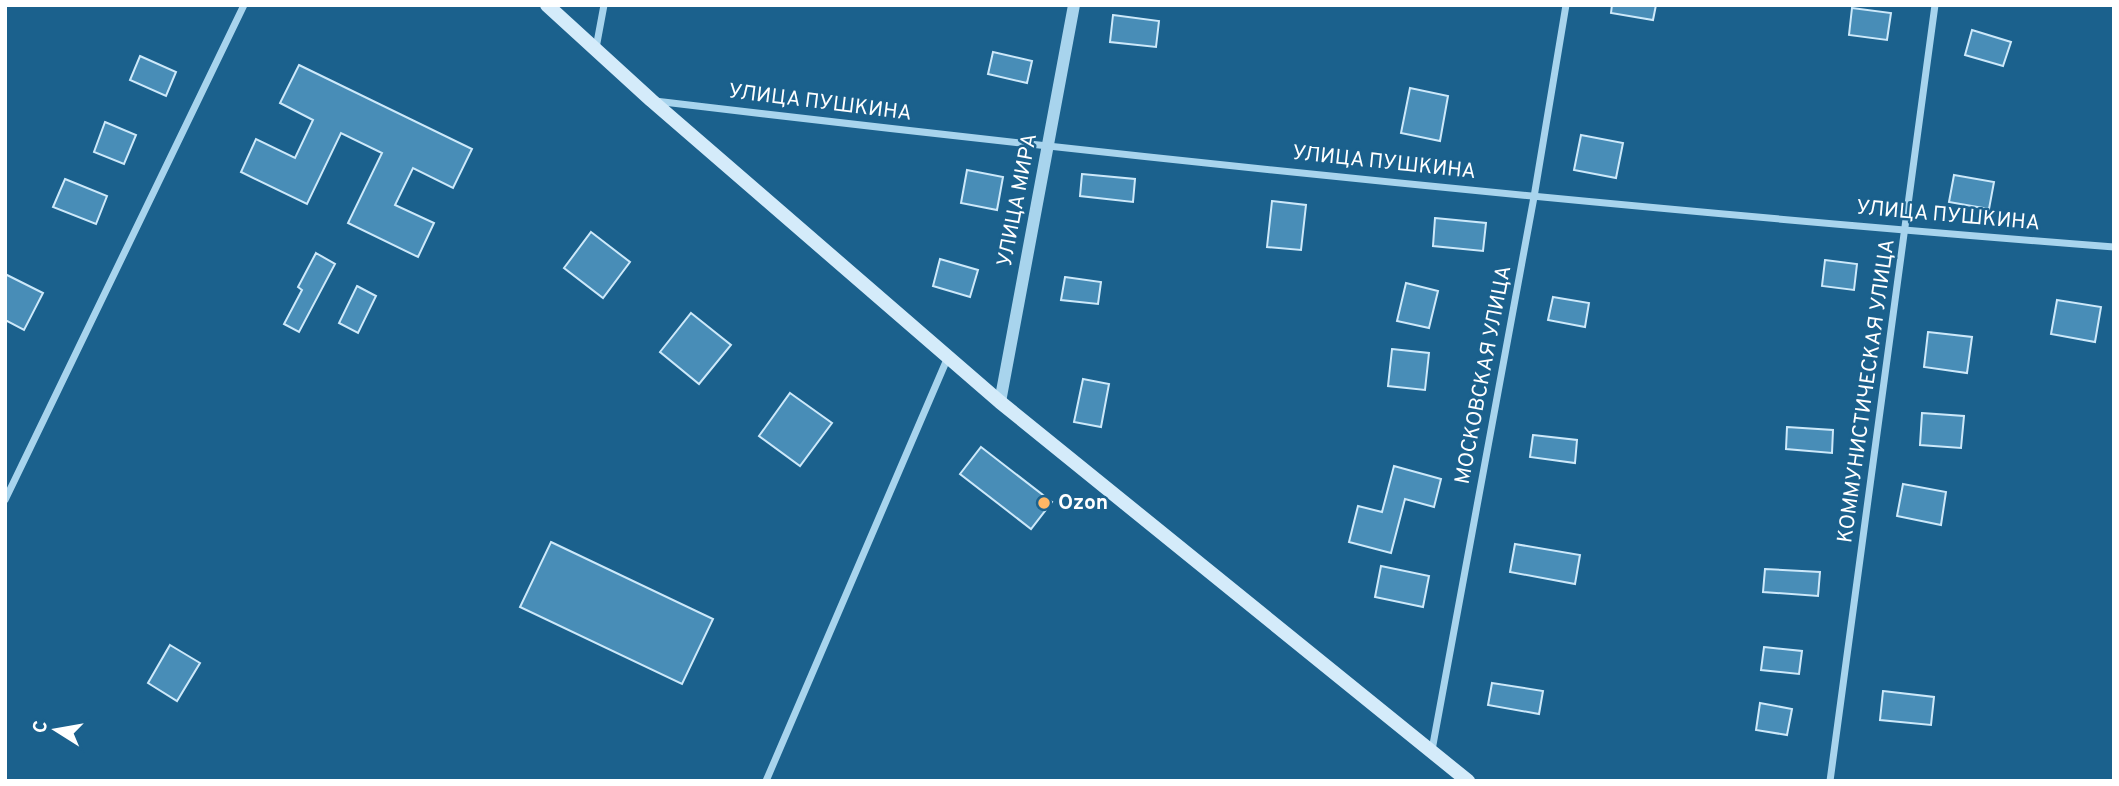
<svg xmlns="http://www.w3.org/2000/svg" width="2119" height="786" font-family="Overpass,sans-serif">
<rect width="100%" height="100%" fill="#1b618d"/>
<g fill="#488db7" stroke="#cde9fa" stroke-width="2">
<polygon points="1612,5 1656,5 1653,20 1611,13"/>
<polygon points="1852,8 1891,13 1887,40 1849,35"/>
<polygon points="1113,15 1159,21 1156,47 1110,42"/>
<polygon points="1972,30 2011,42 2003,66 1965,55"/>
<polygon points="993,52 1032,61 1027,83 988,74"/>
<polygon points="140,56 176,72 166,96 130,80"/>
<polygon points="299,65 472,149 453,188 413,168 395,205 434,223 418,257 348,223 382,153 341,133 307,204 241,172 256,139 295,158 313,120 280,103"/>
<polygon points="1410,88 1448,96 1440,141 1401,133"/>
<polygon points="105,122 136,135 124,164 94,152"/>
<polygon points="1581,135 1623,143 1616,178 1574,170"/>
<polygon points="967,170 1003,177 997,210 961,203"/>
<polygon points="1082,174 1135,179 1133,202 1080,196"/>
<polygon points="1954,175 1994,182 1989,209 1949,202"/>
<polygon points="65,179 107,196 96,224 53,207"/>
<polygon points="1272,201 1306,205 1301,250 1267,247"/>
<polygon points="1435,218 1486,223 1483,251 1433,246"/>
<polygon points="591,232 630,262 603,298 564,268"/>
<polygon points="316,253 335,264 299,332 284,324 302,290 298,287"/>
<polygon points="940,259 978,270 970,297 933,286"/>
<polygon points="1825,260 1857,264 1854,290 1822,286"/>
<polygon points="5,274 43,293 24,330 5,320"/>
<polygon points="1065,277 1101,282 1098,304 1061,300"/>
<polygon points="1406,283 1438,291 1429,328 1397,321"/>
<polygon points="357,286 376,296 358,333 339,323"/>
<polygon points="1553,297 1589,303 1585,327 1548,320"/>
<polygon points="2057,300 2101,307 2095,342 2051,334"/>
<polygon points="691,313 731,345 699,384 660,352"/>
<polygon points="1928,332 1972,337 1967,373 1924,367"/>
<polygon points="1392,349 1429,353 1425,390 1388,386"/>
<polygon points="1083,379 1109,384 1101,427 1074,422"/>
<polygon points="790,393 832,423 800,466 759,436"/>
<polygon points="1922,413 1964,416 1961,448 1920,445"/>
<polygon points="1787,427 1833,430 1832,453 1786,449"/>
<polygon points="1533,435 1577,440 1575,463 1530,457"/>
<polygon points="981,447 1052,502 1031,529 960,474"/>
<polygon points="1394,466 1441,479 1434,507 1405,499 1391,553 1349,542 1358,506 1382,512"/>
<polygon points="1903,484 1946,492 1941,525 1897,516"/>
<polygon points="551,542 713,619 682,684 520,607"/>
<polygon points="1515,544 1580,555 1575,584 1510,572"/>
<polygon points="1381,566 1429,576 1423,607 1375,597"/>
<polygon points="1765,569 1820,572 1818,596 1763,592"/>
<polygon points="170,645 200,663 177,701 148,683"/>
<polygon points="1764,647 1802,651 1799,674 1761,670"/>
<polygon points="1492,683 1543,691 1539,714 1488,705"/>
<polygon points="1883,691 1934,697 1931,725 1880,720"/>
<polygon points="1760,703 1792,709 1787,735 1756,730"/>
</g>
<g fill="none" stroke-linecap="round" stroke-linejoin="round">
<g stroke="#a8d4ed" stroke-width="7">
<polyline points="596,48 604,5"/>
<path d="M655,101C1141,159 1627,209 2114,247"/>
<polyline points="5,500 244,5"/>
<polyline points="1432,750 1534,197 1566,5"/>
<polyline points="766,781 948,357"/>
<polyline points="1830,781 1935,5"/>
</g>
<polyline stroke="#a8d4ed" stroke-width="12" points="1000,402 1074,5"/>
<polyline stroke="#d4ebfa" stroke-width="14" points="547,5 651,100 1000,402 1468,781"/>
</g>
<circle fill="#feb665" stroke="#1b618d" stroke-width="2.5" cx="1044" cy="503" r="7"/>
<g text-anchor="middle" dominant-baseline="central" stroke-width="5" stroke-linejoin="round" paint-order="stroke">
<g font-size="21" fill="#fff" stroke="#1b618d">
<text transform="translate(820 103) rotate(7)">УЛИЦА ПУШКИНА</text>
<text transform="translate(1384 163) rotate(6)">УЛИЦА ПУШКИНА</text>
<text transform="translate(1018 200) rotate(-79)">УЛИЦА МИРА</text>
<text transform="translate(1948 216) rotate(5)">УЛИЦА ПУШКИНА</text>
<text transform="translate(1484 375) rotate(-79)">МОСКОВСКАЯ УЛИЦА</text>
<text transform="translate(1867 391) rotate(-82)">КОММУНИСТИЧЕСКАЯ УЛИЦА</text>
</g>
<g font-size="21" font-weight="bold" fill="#fff" stroke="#1b618d" text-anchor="start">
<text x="1058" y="503">Ozon</text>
</g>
</g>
<rect width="2119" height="786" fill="none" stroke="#ffffff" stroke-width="14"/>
<g transform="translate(56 730) rotate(281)" stroke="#1b618d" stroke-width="5" paint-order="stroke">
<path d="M0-5L12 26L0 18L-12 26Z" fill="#ffffff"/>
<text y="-10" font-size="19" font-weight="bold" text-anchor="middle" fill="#ffffff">С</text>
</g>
</svg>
